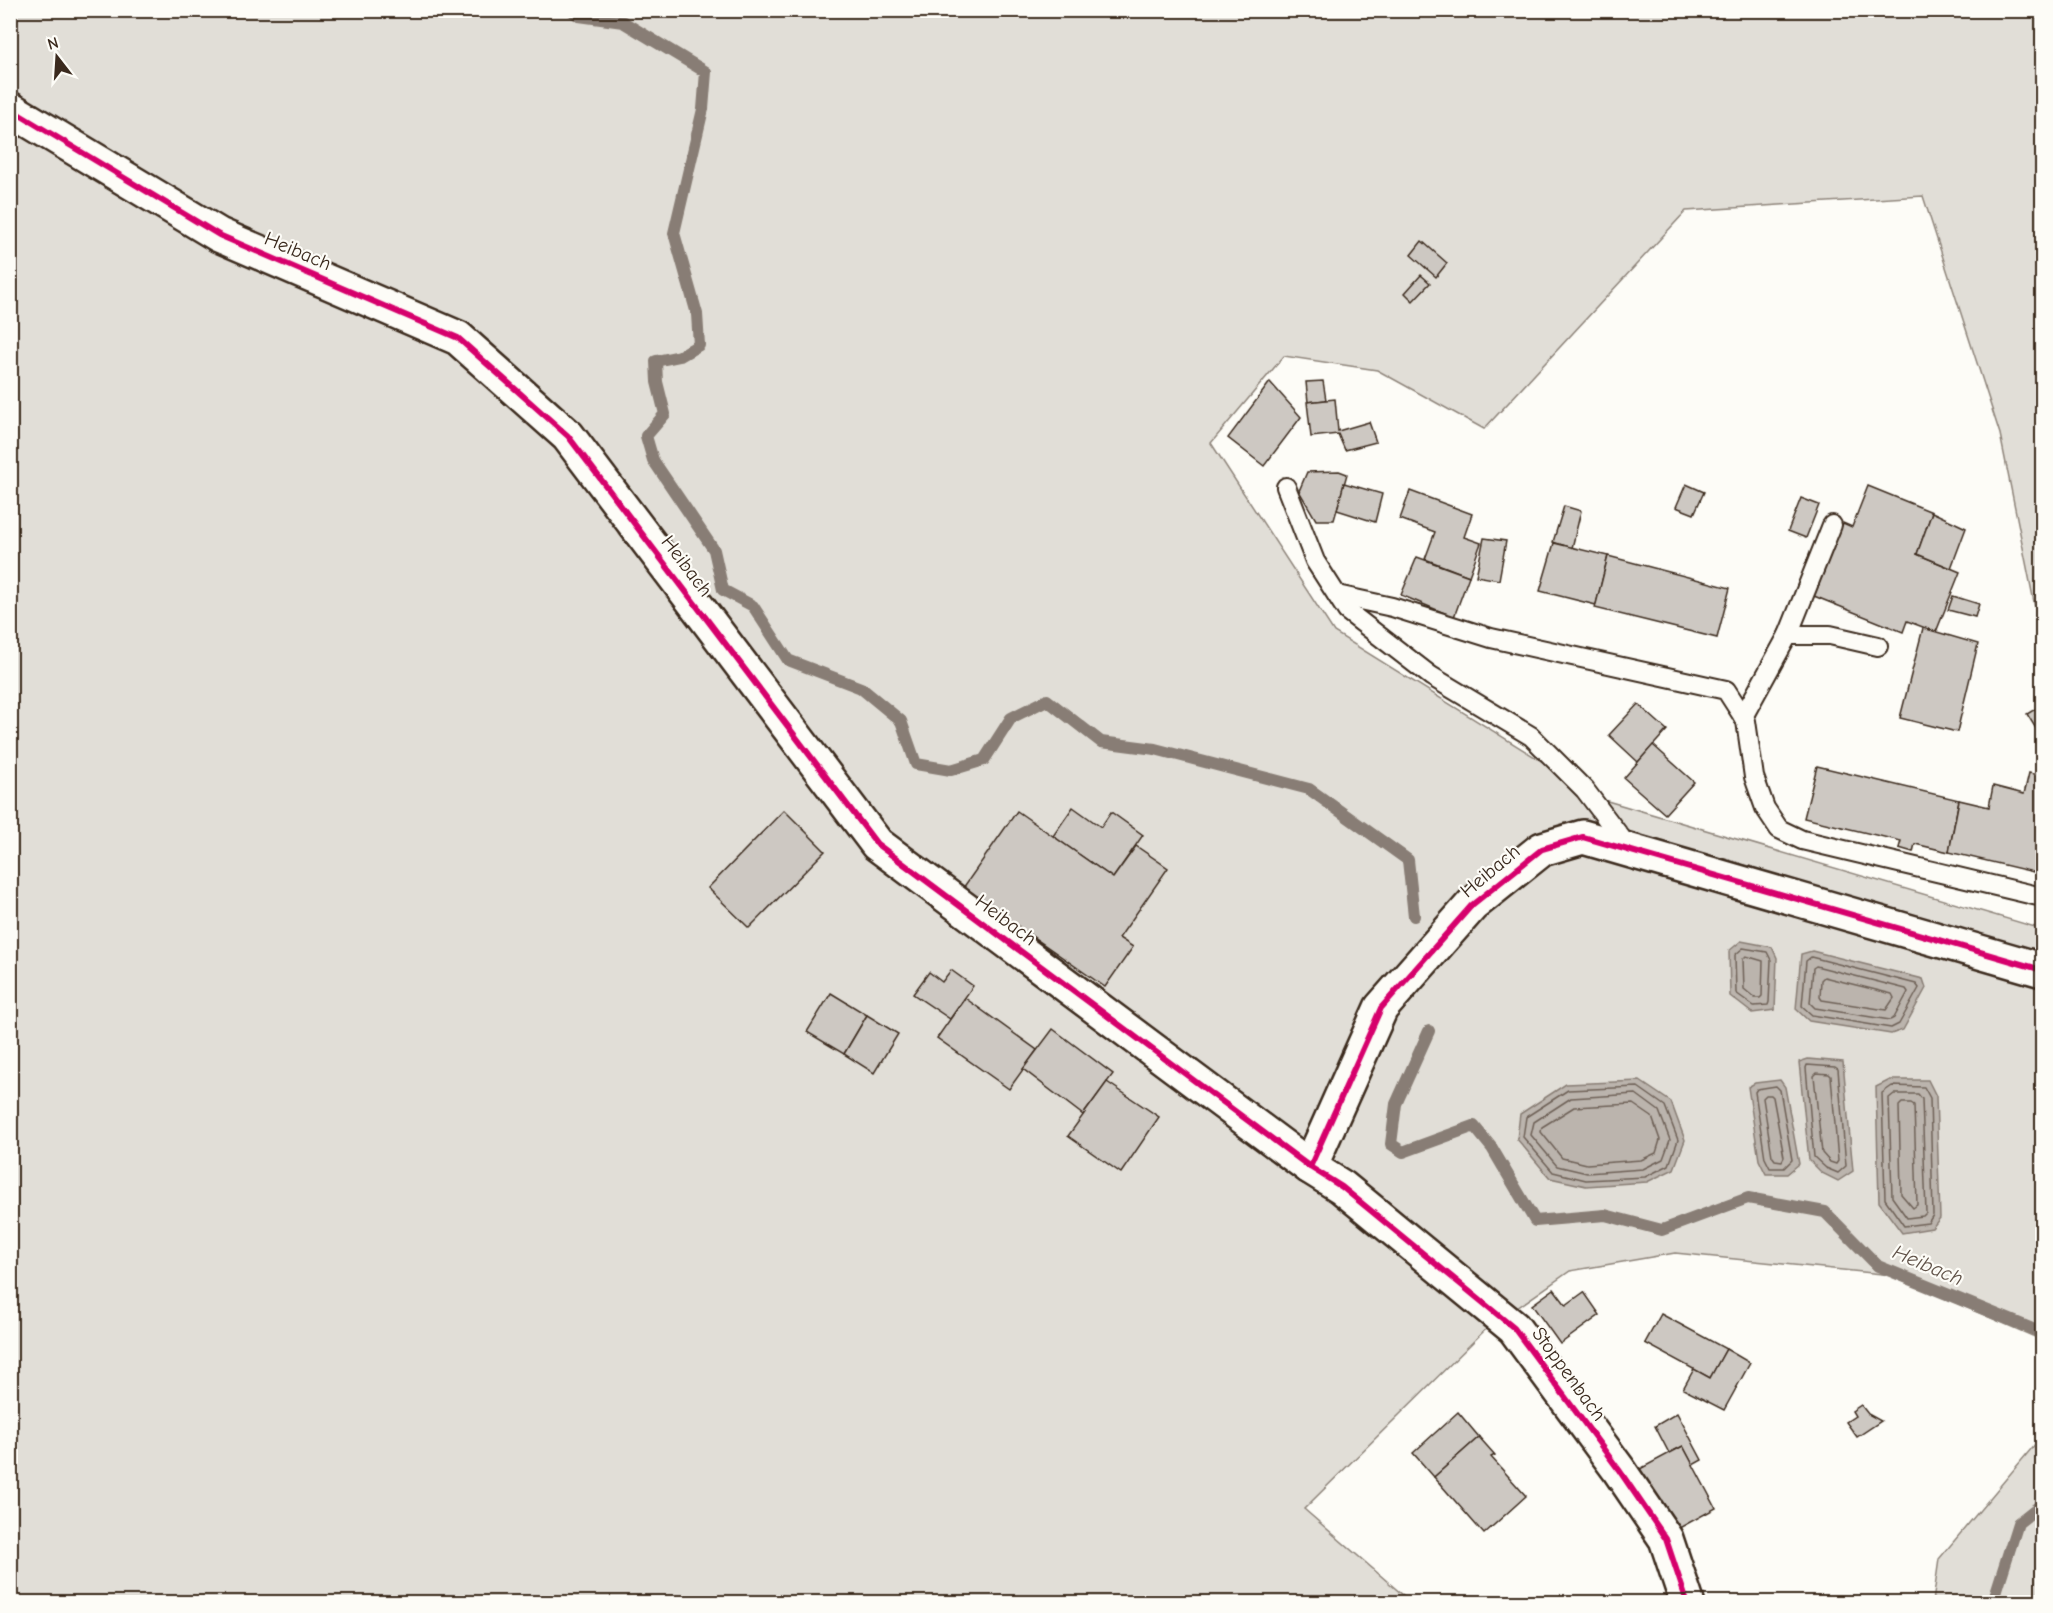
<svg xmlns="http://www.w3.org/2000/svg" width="2053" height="1613" font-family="'Comic Neue',sans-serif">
<rect width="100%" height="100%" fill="#fdfcf7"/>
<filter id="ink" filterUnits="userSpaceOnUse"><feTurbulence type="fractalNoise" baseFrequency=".0167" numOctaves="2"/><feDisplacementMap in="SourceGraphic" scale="12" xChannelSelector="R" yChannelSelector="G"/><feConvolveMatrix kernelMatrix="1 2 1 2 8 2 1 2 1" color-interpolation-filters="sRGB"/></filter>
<g filter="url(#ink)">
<g fill="#e1ded7" stroke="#8e847a" stroke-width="1.5">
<polygon points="11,11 2042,11 2042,608 2035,607 2000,434 1923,196 1686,211 1484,429 1377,370 1284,356 1211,443 1334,632 1604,800 2042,929 2042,1340 1892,1275 1675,1253 1570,1271 1484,1331 1304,1509 1411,1602 11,1602"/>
<polygon points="2042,1436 2042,1602 1933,1602 1939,1559"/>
</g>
<g fill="#bbb4ad" stroke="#887d74" stroke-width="1.5">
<polygon points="1741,941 1772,947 1777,958 1775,1010 1752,1013 1730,996 1729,951"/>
<polygon points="1812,951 1923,979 1926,988 1903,1030 1891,1034 1809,1021 1796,1009 1801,954"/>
<polygon points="1808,1059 1843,1062 1853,1171 1838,1181 1822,1173 1809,1160 1799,1062"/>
<polygon points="1780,1080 1785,1087 1799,1164 1787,1174 1766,1174 1759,1160 1748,1087 1755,1083"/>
<polygon points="1890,1080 1928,1080 1936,1096 1940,1218 1932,1228 1902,1233 1879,1202 1876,1087"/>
<polygon points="1640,1081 1671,1102 1685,1140 1674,1169 1647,1182 1586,1186 1550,1178 1517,1139 1520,1114 1566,1084"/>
</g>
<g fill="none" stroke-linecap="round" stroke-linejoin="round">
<g stroke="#6e6157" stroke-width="1.5">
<polygon points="1743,948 1767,952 1771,960 1769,1002 1768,1005 1754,1006 1736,993 1735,955"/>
<polygon points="1746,956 1763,961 1762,996 1760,998 1755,998 1744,989 1743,959"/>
<polygon points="1811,957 1916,984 1919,988 1899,1024 1891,1028 1812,1015 1802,1006 1806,961"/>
<polygon points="1816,966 1906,989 1908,992 1894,1018 1890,1020 1815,1008 1810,1003 1813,968"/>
<polygon points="1824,977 1892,994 1894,998 1886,1010 1822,1000 1820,997 1821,980"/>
<polygon points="1807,1065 1835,1067 1838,1069 1846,1166 1838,1173 1826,1168 1814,1157 1806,1068"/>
<polygon points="1817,1073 1829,1074 1831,1076 1838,1161 1836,1164 1830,1162 1822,1153 1814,1076"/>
<polygon points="1776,1086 1780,1090 1792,1160 1784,1168 1770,1168 1765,1158 1755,1092 1757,1089"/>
<polygon points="1892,1086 1924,1087 1930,1098 1933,1215 1928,1223 1904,1226 1885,1199 1882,1093"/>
<polygon points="1638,1087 1665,1106 1678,1140 1669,1165 1645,1177 1586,1180 1553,1172 1523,1137 1526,1117 1568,1090"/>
<polygon points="1636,1094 1659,1111 1670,1140 1663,1159 1643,1169 1587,1173 1557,1166 1531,1135 1534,1122 1571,1098"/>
<polygon points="1894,1094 1918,1094 1922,1099 1926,1213 1923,1216 1907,1218 1892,1197 1889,1098"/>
<polygon points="1766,1095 1771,1095 1773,1097 1784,1157 1782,1161 1775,1160 1772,1156 1763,1098"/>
<polygon points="1902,1103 1911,1103 1914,1105 1917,1205 1913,1208 1901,1194 1899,1106"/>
<polygon points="1633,1104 1652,1117 1660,1140 1656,1153 1641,1160 1587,1164 1562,1158 1541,1132 1542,1127 1574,1107"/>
</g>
<g stroke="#887d74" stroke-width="12">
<polyline points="571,10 579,16 623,22 706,72 703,109 674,233 697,314 699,345 680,356 656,361 657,382 665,414 646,436 653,460 714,550 723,590 753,606 788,660 861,688 901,721 916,764 951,770 984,760 1011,718 1047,700 1101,742 1155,749 1309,789 1408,860 1414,916"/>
<polyline points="1429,1031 1396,1104 1391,1144 1403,1152 1474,1126 1492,1148 1535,1221 1605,1215 1662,1230 1748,1198 1825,1212 1878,1266 2042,1333"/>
<polyline points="1993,1602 2018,1523 2042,1504"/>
</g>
</g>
<g fill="#cdc8c2" stroke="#3b2a1e" stroke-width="1.5">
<polygon points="1422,241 1447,263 1436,277 1411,255"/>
<polygon points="1421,275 1430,283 1413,301 1405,293"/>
<polygon points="1323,381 1326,400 1308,402 1306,382"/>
<polygon points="1270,382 1301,417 1264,466 1228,438"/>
<polygon points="1335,399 1338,431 1369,422 1376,442 1345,450 1338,434 1311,437 1307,402"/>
<polygon points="1339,471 1347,474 1334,520 1316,520 1299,491 1307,472"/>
<polygon points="1344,483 1382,494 1375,522 1337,510"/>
<polygon points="1686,484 1704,492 1694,514 1676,507"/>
<polygon points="1868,486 1932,512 1917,554 1960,572 1936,632 1907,621 1903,632 1814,596 1843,523 1852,527"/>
<polygon points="1410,491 1472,514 1464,537 1481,543 1469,576 1425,559 1435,532 1400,519"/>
<polygon points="1801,498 1819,505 1806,538 1788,531"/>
<polygon points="1564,506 1581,511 1572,548 1553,542"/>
<polygon points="1932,512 1966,528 1951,568 1917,554"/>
<polygon points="1484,538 1506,541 1499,580 1476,576"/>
<polygon points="1554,543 1608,556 1596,605 1540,591"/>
<polygon points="1608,556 1730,588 1717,638 1595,608"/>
<polygon points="1417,557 1469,576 1454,617 1401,595"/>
<polygon points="1953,596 1979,604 1975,617 1948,610"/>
<polygon points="1923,628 1978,644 1957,732 1900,718"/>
<polygon points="1638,704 1667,730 1638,762 1609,735"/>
<polygon points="2042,705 2042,733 2040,735 2027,714"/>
<polygon points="1653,745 1694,782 1665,814 1624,778"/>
<polygon points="1817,766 1959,800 1949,852 1915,844 1913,852 1899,848 1901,841 1804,818"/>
<polygon points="2029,773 2042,776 2042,874 1949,852 1959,800 1989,807 1993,786 2024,794"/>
<polygon points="1073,807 1101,827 1111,812 1143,835 1113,878 1053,836"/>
<polygon points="784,810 825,851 749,928 708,888"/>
<polygon points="1017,811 1113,878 1136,846 1168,868 1119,938 1133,947 1105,987 963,888"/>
<polygon points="951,970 973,986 950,1019 913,994 929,972 942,982"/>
<polygon points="831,993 867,1015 844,1054 807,1032"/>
<polygon points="965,998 1037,1050 1009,1089 937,1038"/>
<polygon points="867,1015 898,1034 874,1073 844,1054"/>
<polygon points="1053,1029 1113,1074 1083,1115 1023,1069"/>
<polygon points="1107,1082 1159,1117 1121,1173 1068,1136"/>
<polygon points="1554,1289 1566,1305 1584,1292 1600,1315 1560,1344 1532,1305"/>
<polygon points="1661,1314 1726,1349 1710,1378 1645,1343"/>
<polygon points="1726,1349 1750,1363 1724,1410 1683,1389 1694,1369 1710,1378"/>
<polygon points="1861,1405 1868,1414 1881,1421 1857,1437 1846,1422 1855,1416 1852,1411"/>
<polygon points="1458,1412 1479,1437 1434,1477 1413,1453"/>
<polygon points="1677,1413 1702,1460 1693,1465 1683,1446 1669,1453 1655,1426"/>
<polygon points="1479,1437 1495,1455 1491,1457 1526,1496 1484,1534 1434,1477"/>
<polygon points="1683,1446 1716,1508 1672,1532 1638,1470"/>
</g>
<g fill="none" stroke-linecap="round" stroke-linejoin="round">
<g stroke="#3b2a1e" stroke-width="22">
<g id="service">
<polyline points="1286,487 1315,561 1347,611 1431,676 1531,736 1585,790 1628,847"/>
<polyline points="1337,595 1392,607 1491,638 1726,690 1746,721 1754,777 1765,808 1779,829 1802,840 2042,897"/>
<polyline points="1788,635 1832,525"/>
<polyline points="1743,717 1788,635 1830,635 1878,646"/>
</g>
</g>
<g stroke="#3b2a1e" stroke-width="38">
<g id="minor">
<polyline points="10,109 219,235 458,338 568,436 877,844 1310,1167 1342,1187 1514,1328 1619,1470 1666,1539 1687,1602"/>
<polyline points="1310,1167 1381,1008 1472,905 1542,849 1583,837 2042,970"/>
</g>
</g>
<use href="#service" stroke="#fdfcf7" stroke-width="18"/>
<use href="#minor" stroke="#fdfcf7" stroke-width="33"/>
<g stroke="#fdfcf7" stroke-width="10">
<g id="cycleway">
<polyline points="10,109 219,235 458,338 568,436 877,844 1310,1167 1342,1187 1514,1328 1619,1470 1666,1539 1687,1602"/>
<polyline points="1310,1167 1381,1008 1472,905 1542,849 1583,837 2042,970"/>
</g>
</g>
<use href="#cycleway" stroke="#d6006c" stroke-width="6"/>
</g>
</g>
<g text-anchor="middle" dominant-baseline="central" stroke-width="4.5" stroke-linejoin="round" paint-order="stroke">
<g font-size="20" fill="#3b2a1e" stroke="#fdfcf7">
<text transform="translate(298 251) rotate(23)">Heibach</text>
<text transform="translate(687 566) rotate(53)">Heibach</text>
<text transform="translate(1490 871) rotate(-40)">Heibach</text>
<text transform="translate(1006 920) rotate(37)">Heibach</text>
<text transform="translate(1569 1374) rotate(54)">Stoppenbach</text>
</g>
<g font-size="21" font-style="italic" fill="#615349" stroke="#fdfcf7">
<text transform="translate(1928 1265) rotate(23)">Heibach</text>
</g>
</g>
<rect width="2053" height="1613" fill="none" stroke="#fdfcf7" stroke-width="36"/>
<rect x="18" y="18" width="2017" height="1577" fill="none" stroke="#3b2a1e" stroke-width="2" filter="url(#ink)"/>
<g transform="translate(57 57) rotate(343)" stroke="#fdfcf7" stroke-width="4.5" paint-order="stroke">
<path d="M0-4.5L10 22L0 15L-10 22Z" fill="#3b2a1e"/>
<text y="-9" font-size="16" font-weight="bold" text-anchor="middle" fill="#3b2a1e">N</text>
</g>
</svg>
